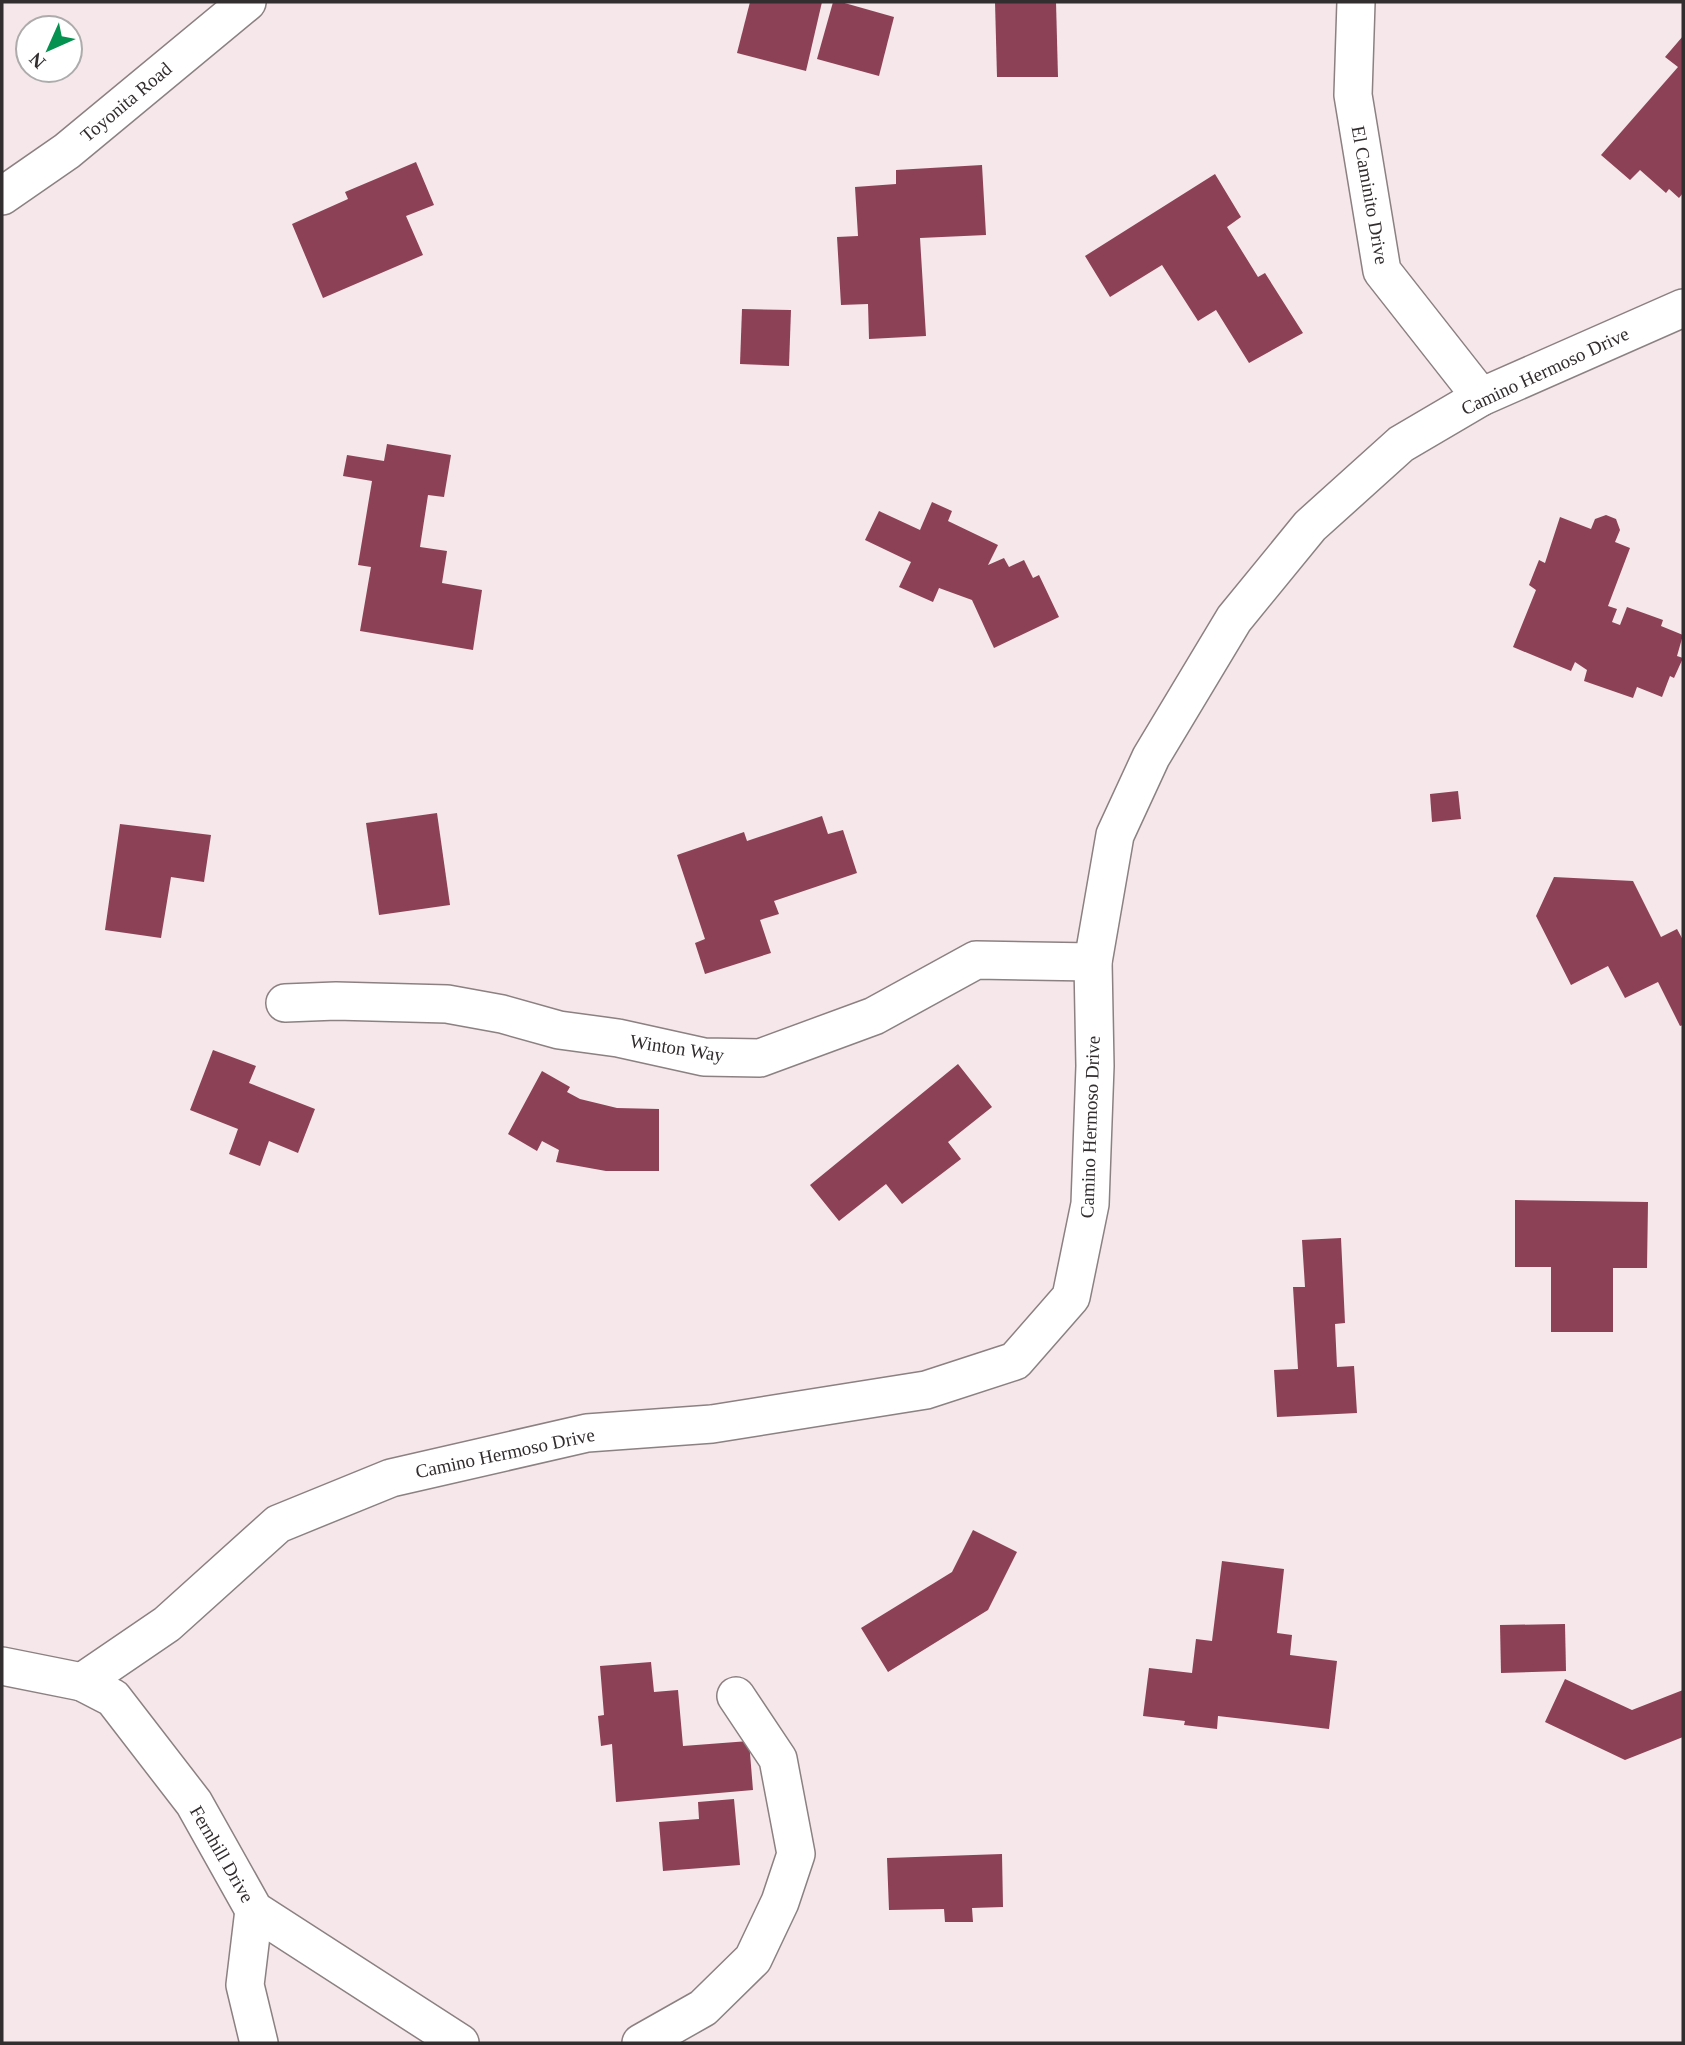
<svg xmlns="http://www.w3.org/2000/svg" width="1685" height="2045" font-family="'Times New Roman',serif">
<rect width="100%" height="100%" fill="#f5e7ea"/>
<g fill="#8c4157">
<polygon points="750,2 822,2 806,71 737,53"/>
<polygon points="833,2 841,2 894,17 879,76 817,59"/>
<polygon points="995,2 1056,2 1058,77 997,77"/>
<polygon points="1683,36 1683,193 1679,198 1669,189 1666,193 1640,170 1630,180 1601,155 1678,67 1665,57"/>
<polygon points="416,162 434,205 406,216 423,255 323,298 292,224 348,199 345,192"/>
<polygon points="982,165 986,235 920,238 926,336 869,339 868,304 841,305 837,237 858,236 855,187 896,184 896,170"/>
<polygon points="1215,174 1241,217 1227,227 1258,277 1265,273 1303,333 1249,363 1216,310 1198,321 1162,265 1110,297 1085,256"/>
<polygon points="742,309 791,310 789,366 740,364"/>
<polygon points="387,444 451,455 444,497 428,495 420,547 447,551 442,583 482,590 473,650 360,631 371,567 358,565 372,481 343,476 347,455 384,461"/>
<polygon points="932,502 952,511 948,521 998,545 988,565 1004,558 1009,567 1024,560 1033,578 1039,575 1059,617 994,648 972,600 939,588 933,602 899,587 911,562 865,540 879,511 920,530"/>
<polygon points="1606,515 1616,519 1620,530 1615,542 1630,548 1608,606 1617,609 1612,622 1620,625 1627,607 1663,620 1661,626 1683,635 1677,656 1683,658 1674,678 1670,676 1662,697 1637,687 1633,698 1584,681 1587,670 1575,662 1571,671 1513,647 1536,590 1529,585 1539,560 1545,563 1560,517 1591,529 1595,519"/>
<polygon points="1458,791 1461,819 1432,822 1430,794"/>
<polygon points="437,813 450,905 379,915 366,823"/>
<polygon points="822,816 828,834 843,830 857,873 774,901 779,914 760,920 771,953 705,974 695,943 705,939 677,855 744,832 747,841"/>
<polygon points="120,824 211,835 204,882 171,877 161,938 105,930"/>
<polygon points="1554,877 1633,881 1661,937 1677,929 1683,940 1683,1025 1680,1026 1658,982 1625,998 1608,966 1571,985 1536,916"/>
<polygon points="213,1050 256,1066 249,1083 315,1109 298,1153 269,1141 260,1166 229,1154 238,1129 190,1110"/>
<polygon points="958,1064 992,1107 948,1142 961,1159 902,1204 886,1184 839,1221 810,1185"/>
<polygon points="542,1071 570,1087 567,1092 580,1099 617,1108 659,1109 659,1171 606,1171 556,1162 559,1150 542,1141 537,1151 508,1134"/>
<polygon points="1515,1200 1648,1202 1647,1268 1613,1268 1613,1332 1551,1332 1551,1267 1515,1267"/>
<polygon points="1341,1238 1345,1323 1335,1324 1337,1367 1354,1366 1357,1413 1277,1417 1274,1370 1298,1369 1293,1287 1305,1287 1302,1240"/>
<polygon points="973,1530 1017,1552 988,1610 888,1672 861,1628 952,1572"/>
<polygon points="1222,1561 1284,1569 1277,1633 1292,1635 1290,1655 1337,1661 1329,1729 1218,1716 1217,1729 1184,1725 1185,1721 1143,1716 1149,1668 1192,1673 1196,1639 1212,1641"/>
<polygon points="1565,1624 1566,1671 1501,1673 1500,1625"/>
<polygon points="651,1662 654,1692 678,1690 683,1746 749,1741 753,1790 616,1802 612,1744 601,1746 598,1716 604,1715 600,1666"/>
<polygon points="1565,1679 1632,1710 1683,1690 1683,1737 1625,1760 1545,1722"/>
<polygon points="734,1799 740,1865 663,1871 659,1822 699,1819 698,1802"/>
<polygon points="1002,1854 1003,1907 972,1908 973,1922 945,1922 944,1909 889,1910 887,1858"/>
</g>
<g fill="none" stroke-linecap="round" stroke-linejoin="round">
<g stroke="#8c8082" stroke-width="40">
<g id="minor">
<polyline points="1356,2 1353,95 1382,271 1481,397"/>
<polyline points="2,196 67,151 247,2"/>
<polyline points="285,1003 336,1001 447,1004 502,1014 559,1030 618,1038 704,1057 760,1058 874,1016 976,960 1093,962"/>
<polyline points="2,1666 82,1682 167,1624 278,1524 391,1478 587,1433 712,1424 926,1390 1015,1361 1071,1297 1090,1204 1095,1066 1093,962 1115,835 1151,757 1234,619 1310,526 1401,444 1481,397 1683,308"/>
<polyline points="82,1682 113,1698 194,1803 254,1910 460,2043"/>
<polyline points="254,1910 245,1985 259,2043"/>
<polyline points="641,2043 703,2008 753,1959 780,1902 796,1854 778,1759 736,1696"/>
</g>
</g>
<use href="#minor" stroke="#fff" stroke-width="37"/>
</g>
<g text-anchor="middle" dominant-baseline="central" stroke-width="7" stroke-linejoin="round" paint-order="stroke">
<g font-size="19" fill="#322d2e" stroke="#fff">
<text transform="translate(126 102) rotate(-40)">Toyonita Road</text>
<text transform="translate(1370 195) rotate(80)">El Caminito Drive</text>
<text transform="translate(1545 371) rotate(-25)">Camino Hermoso Drive</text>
<text transform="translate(677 1048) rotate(9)">Winton Way</text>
<text transform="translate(1090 1127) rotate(-88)">Camino Hermoso Drive</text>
<text transform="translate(505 1453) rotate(-12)">Camino Hermoso Drive</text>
<text transform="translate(222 1854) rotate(60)">Fernhill Drive</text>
</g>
</g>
<rect width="1685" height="2045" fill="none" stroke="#322d2e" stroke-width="7"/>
<g transform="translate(49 49) rotate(225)"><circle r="33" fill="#ffffff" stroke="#adabab" stroke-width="2"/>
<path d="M0-5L12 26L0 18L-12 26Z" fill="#05914f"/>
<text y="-10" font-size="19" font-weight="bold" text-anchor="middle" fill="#322d2e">N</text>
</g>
</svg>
